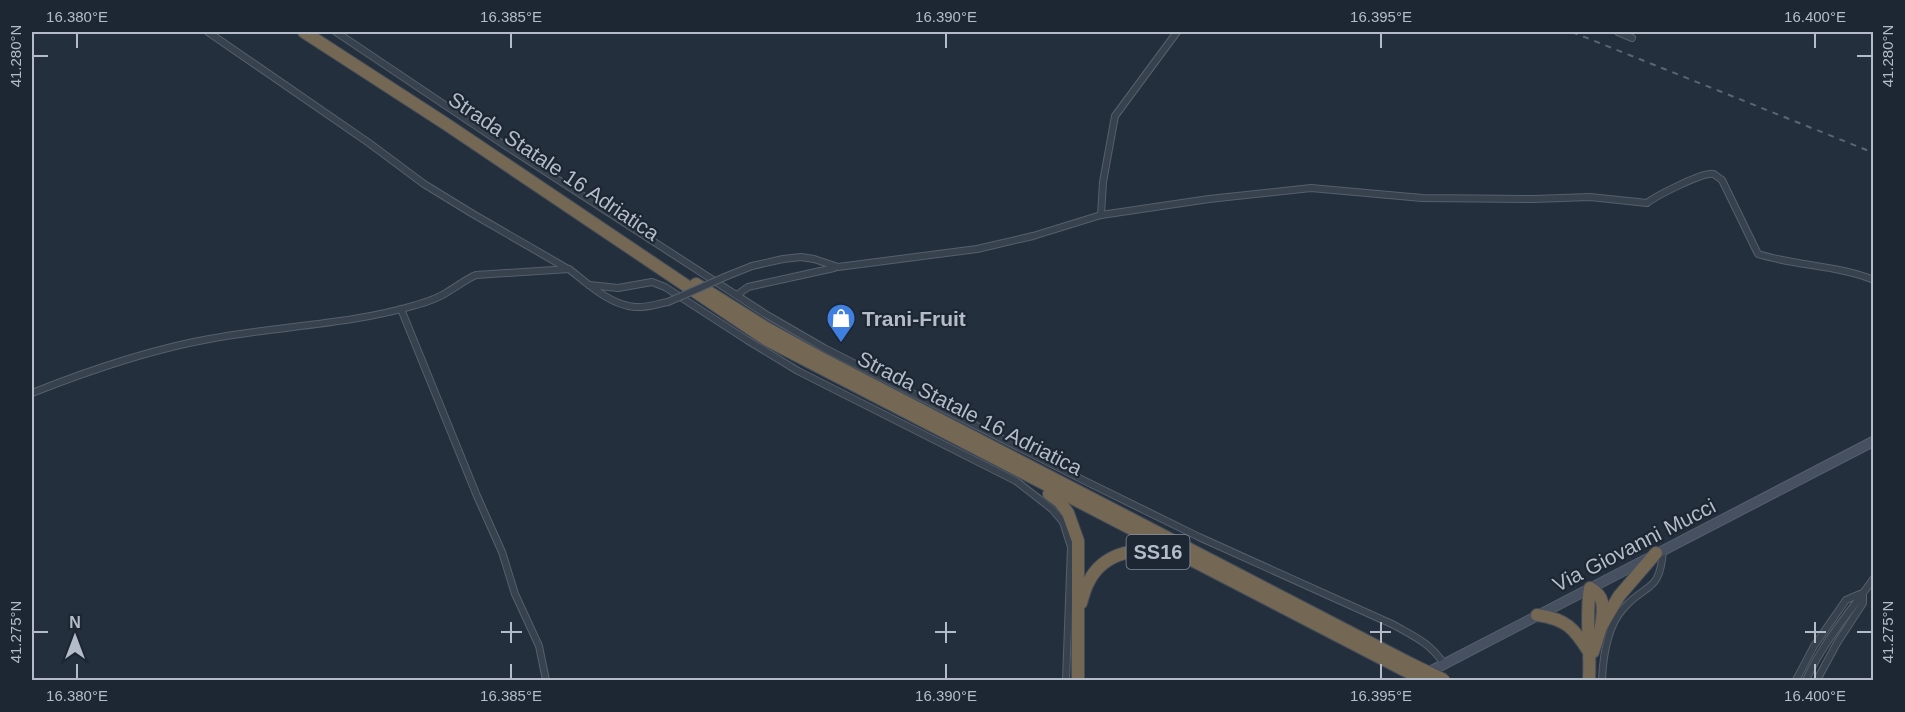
<svg xmlns="http://www.w3.org/2000/svg" width="1905" height="712" font-family="Helvetica,sans-serif">
<rect width="100%" height="100%" fill="#242f3e"/>
<g fill="none" stroke-linecap="round" stroke-linejoin="round">
<g stroke="#565f6c" stroke-width="8">
<g id="street">
<polyline points="208,32 369,143 424,184 473,214 568,269"/>
<path d="M336,32L506,146L767,315L824,348L1081,479L1199,537L1394,625C1415,637 1430,643 1444,664"/>
<polyline points="1618,32 1632,38"/>
<polyline points="1101,215 1103,182 1115,116 1177,32"/>
<path d="M727,276L752,266L783,259L801,257L814,259L838,267L977,249L1033,236L1101,215L1209,199L1311,188L1422,198L1534,199L1590,197L1647,203C1656,196 1704,171 1714,174C1715,175 1722,180 1722,180L1758,254C1796,266 1837,265 1874,280"/>
<polyline points="589,285 618,288 652,282 665,287 747,340 798,371 1016,481 1052,509 1063,522 1071,547 1066,680"/>
<polyline points="737,295 748,287 834,268"/>
<polyline points="401,309 477,496 502,552 515,594 539,646 546,680"/>
<path d="M32,393C90,370 148,350 209,339C277,326 349,325 416,305C427,302 439,298 449,291C458,286 466,279 476,275L569,269C588,284 610,305 635,307C646,308 657,304 668,302"/>
<path d="M1602,680C1603,657 1607,627 1623,609C1646,582 1660,594 1663,550"/>
<polyline points="1796,680 1814,646 1846,600 1860,594"/>
<path d="M1806,680C1823,642 1850,612 1874,578"/>
<polyline points="1817,680 1837,643 1863,603 1863,593"/>
</g>
</g>
<g stroke="#565f6c" stroke-width="11">
<polyline id="secondary" points="1425,674 1874,441"/>
</g>
<g stroke="#434c59" stroke-width="14">
<g id="highway">
<polyline points="304,32 446,124 767,340 1404,670"/>
<polyline points="696,284 768,329 817,356 1411,664"/>
<polyline points="1049,494 1060,502 1068,513 1078,541 1078,680"/>
<path d="M1081,603C1083,596 1085,588 1089,581C1104,552 1140,545 1168,555"/>
<path d="M1537,615C1566,619 1574,628 1589,652"/>
<polyline points="1593,652 1601,627 1619,596 1656,553"/>
<path d="M1589,680C1591,649 1585,619 1590,588C1607,597 1603,611 1601,627"/>
</g>
</g>
<use href="#street" stroke="#38414e" stroke-width="6"/>
<use href="#secondary" stroke="#465061" stroke-width="9"/>
<use href="#highway" stroke="#746855" stroke-width="12"/>
<polyline stroke="#5a6575" stroke-width="2" stroke-dasharray="6 6" stroke-linecap="butt" points="1572,32 1874,153"/>
<g stroke="#565f6c" stroke-width="8" stroke-linecap="butt">
<polyline id="street-bridge" points="668,302 727,276"/>
</g>
<g stroke="#434c59" stroke-width="14" stroke-linecap="butt">
<g id="highway-bridge">
<polyline points="1411,664 1444,680"/>
<polyline points="1404,670 1424,680"/>
</g>
</g>
<use href="#street-bridge" stroke="#38414e" stroke-width="6"/>
<use href="#highway-bridge" stroke="#746855" stroke-width="12"/>
</g>
<path fill="none" stroke="#b4bcc9" stroke-width="2" d="M77,33V48M511,33V48M946,33V48M1381,33V48M1815,33V48M33,56H48M1857,56H1872M511,622V643M946,622V643M1381,622V643M1815,622V643M33,632H48M501,632H522M935,632H956M1370,632H1391M1805,632H1826M1857,632H1872M77,664V679M511,664V679M946,664V679M1381,664V679M1815,664V679"/>
<defs>
<g id="shop-pin" transform="scale(1.5)"><path d="M0 17L-7.5 6A9.5 9.5 0 1 1 7.5 6Z" fill="#3f7fe0" stroke="#1d2633"/><path d="M-5-2.5h2.3a2.7 3.5 0 0 1 5.4 0H5L5.5 6h-11ZM-1.5-2.5h3a1.5 2.3 0 0 0-3 0Z" fill="#fff"/></g>
</defs>
<g fill-rule="evenodd">
<use href="#shop-pin" x="841" y="318"/>
</g>
<g text-anchor="middle" dominant-baseline="central" stroke-width="4.5" stroke-linejoin="round" paint-order="stroke">
<rect fill="#1d2633" stroke="#878f9c" stroke-width="1.5" x="1126.5" y="535" width="63" height="34" rx="4.5"/>
<g font-size="20" font-weight="bold" fill="#b4bcc9">
<text x="1158" y="552">SS16</text>
</g>
<g font-size="21" fill="#b4bcc9" stroke="#1d2633">
<text transform="translate(554 166) rotate(34)">Strada Statale 16 Adriatica</text>
<text transform="translate(970 413) rotate(27)">Strada Statale 16 Adriatica</text>
<text transform="translate(1634 545) rotate(-27)">Via Giovanni Mucci</text>
</g>
<g font-size="21" font-weight="bold" fill="#b4bcc9" stroke="#1d2633" text-anchor="start">
<text x="862" y="318">Trani-Fruit</text>
</g>
</g>
<rect width="1905" height="712" fill="none" stroke="#1d2633" stroke-width="66"/>
<g transform="translate(75 637)" stroke="#1d2633" stroke-width="4.5" paint-order="stroke">
<path d="M0-4.5L10 22L0 15L-10 22Z" fill="#b4bcc9"/>
<text y="-9" font-size="16" font-weight="bold" text-anchor="middle" fill="#b4bcc9">N</text>
</g>
<rect x="33" y="33" width="1839" height="646" fill="none" stroke="#b4bcc9" stroke-width="2"/>
<g font-size="15" text-anchor="middle" fill="#b4bcc9">
<text x="77" y="22">16.380°E</text>
<text x="511" y="22">16.385°E</text>
<text x="946" y="22">16.390°E</text>
<text x="1381" y="22">16.395°E</text>
<text x="1815" y="22">16.400°E</text>
<text transform="translate(16 56) rotate(-90)" y="5">41.280°N</text>
<text transform="translate(1888 56) rotate(-90)" y="5">41.280°N</text>
<text transform="translate(16 632) rotate(-90)" y="5">41.275°N</text>
<text transform="translate(1888 632) rotate(-90)" y="5">41.275°N</text>
<text x="77" y="701">16.380°E</text>
<text x="511" y="701">16.385°E</text>
<text x="946" y="701">16.390°E</text>
<text x="1381" y="701">16.395°E</text>
<text x="1815" y="701">16.400°E</text>
</g>
</svg>
